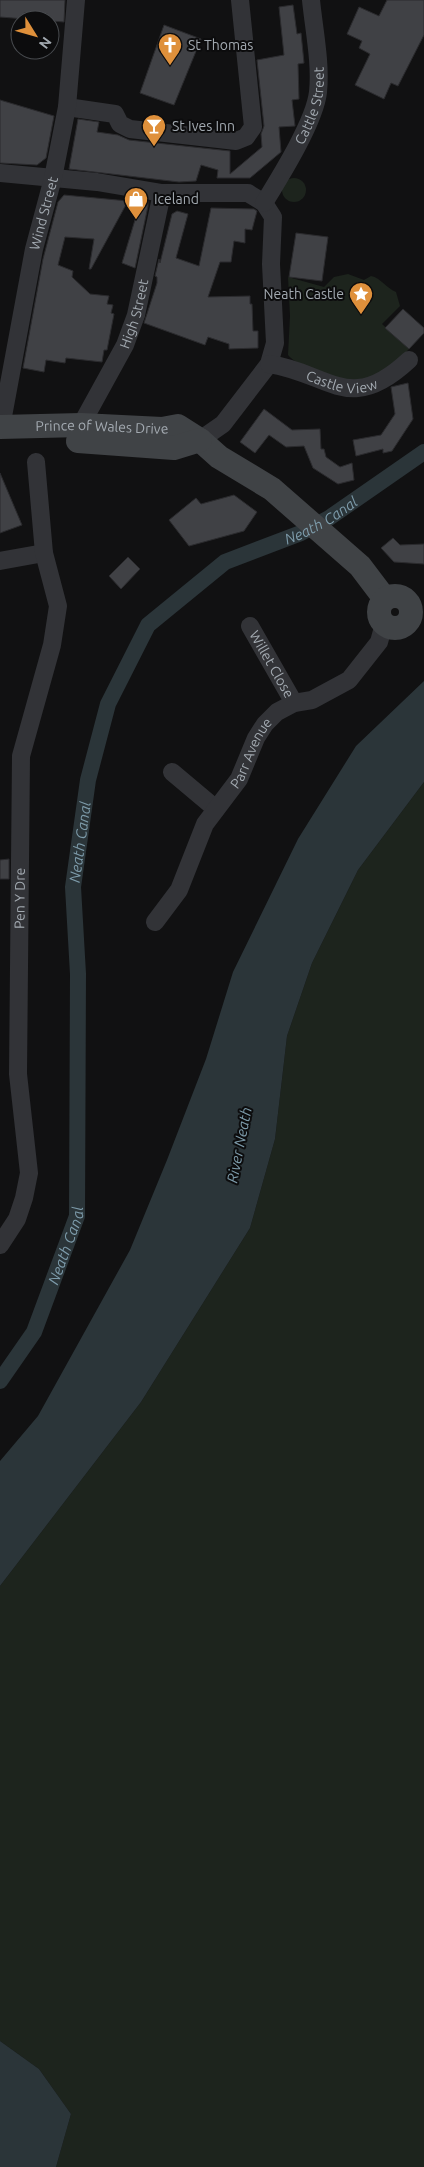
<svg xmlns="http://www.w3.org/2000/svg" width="424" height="2167" font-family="Ubuntu,sans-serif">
<rect width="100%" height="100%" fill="#111112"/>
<g fill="#1d241d">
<circle cx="294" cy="190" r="12"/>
<path d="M348,274L364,280L371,276C381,278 386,288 396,292L400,306L382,324L409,349C397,362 384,373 368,380C351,387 299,369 288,355L290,316L288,277L324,287L334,277Z"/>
<polygon points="424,782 424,2167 56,2167 71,2114 39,2069 0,2041 0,1586 141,1402 250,1228 275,1139 287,1036 312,963 358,870"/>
</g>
<g fill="#2b3539">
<polygon points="424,681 424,782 358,870 312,963 287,1036 275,1139 250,1228 141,1402 0,1586 0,1461 38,1416 130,1250 167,1160 206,1059 233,972 298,839 356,746"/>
<polygon points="0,2041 39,2069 71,2114 56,2167 0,2167"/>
</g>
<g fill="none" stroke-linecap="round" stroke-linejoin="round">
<path stroke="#2b3539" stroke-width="16" id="s1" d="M0,1381L34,1332L77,1216L78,974L73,887L88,780L108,704L148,625L225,562L301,533L329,518L424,452"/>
</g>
<g fill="#404145" stroke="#2b2b2e">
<polygon points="0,0 65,0 64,22 0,17"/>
<polygon points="387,0 424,0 424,35 398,86 391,83 384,99 355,85 370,54 359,48 362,41 347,34 359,7 379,16"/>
<polygon points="293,5 297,34 301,33 304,63 298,64 299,99 292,100 295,126 279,127 281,152 250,178 217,178 218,170 201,165 196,181 179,182 69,169 78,119 99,122 97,132 118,135 129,140 230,151 230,174 262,147 261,134 264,126 257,60 284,55 279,7"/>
<polygon points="164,25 201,39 174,105 140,93"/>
<polygon points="0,100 54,116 46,158 37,165 0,163"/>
<polygon points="64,195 128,201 91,269 89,269 94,239 65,237 58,265 73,271 72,277 90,294 109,296 107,304 113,305 111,313 114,314 107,350 104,350 102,362 66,358 65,363 46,360 44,372 23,368 43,259 58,202"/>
<polygon points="141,200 148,201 148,206 135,268 122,263"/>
<polygon points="211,208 254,209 257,211 252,230 245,229 245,243 234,241 231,262 220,262 208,297 250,296 250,304 252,304 253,331 258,331 258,348 229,349 229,344 208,337 205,345 144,323 157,283 157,277 155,276 159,259 160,263 172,214 177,211 188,214 176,258 199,266"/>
<polygon points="296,233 328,237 322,281 289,277"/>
<polygon points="403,309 424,328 424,333 409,349 385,328"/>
<polygon points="408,383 413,419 392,451 383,453 383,449 356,456 353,440 381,435 395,414 391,387"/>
<polygon points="264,409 292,430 320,429 321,449 324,449 326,457 340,467 352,463 354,480 338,484 313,468 304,446 286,447 269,435 255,453 240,442"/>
<polygon points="0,473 22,525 0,533"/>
<polygon points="234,495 257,512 244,531 189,546 169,520 196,498 201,504"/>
<polygon points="393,538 400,545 424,544 424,564 394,562 381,548"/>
<polygon points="128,557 140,569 121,589 109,576"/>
<polygon points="9,859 9,879 0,879 0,860"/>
</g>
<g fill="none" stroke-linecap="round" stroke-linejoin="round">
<g stroke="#323337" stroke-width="18">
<polyline points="67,107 115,114 120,124 130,129 236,141 246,137 253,127 240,0"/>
<polyline points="0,173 97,182 162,193 248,193 264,203 273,217 271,264 275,343 269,364 223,424 200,440"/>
<path id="s2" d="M264,203C280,177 315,121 318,92C321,63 314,30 311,0"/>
<path id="s3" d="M269,364C330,373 349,416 409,360"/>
<path id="s4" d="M81,425L125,345L136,315L162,193"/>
<path id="s5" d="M1,427L34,249L53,178L67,107L76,0"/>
<polyline points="0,561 44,553"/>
<path id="s6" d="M250,626L294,703"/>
<polyline points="172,772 216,809"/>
<path id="s7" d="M155,922L179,890L205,824L239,779L256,738L265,724L277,712L294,703L312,700L349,680L379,642L384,624"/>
<path id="s8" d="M0,1245L17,1219L24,1198L29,1173L18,1074L21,756L52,645L58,606L44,553L36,462"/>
</g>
<g stroke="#404346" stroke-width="24">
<path id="s9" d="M0,427L81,425L162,429L178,426L200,440L219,457L272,489L360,566L385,599"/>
<polyline points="78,441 174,448 200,440"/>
<circle cx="395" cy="612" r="16"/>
</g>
</g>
<defs>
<g id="church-pin" transform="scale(1.25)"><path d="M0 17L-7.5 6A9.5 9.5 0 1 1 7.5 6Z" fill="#df903b" stroke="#0c0c0d"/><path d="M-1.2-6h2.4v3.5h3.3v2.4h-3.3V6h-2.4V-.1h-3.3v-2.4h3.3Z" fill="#fff"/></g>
<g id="bar-pin" transform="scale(1.25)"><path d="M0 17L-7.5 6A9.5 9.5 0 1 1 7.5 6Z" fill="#df903b" stroke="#0c0c0d"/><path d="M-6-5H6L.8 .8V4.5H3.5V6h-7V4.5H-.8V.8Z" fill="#fff"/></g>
<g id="shop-pin" transform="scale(1.25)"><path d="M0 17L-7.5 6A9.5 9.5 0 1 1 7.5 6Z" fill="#df903b" stroke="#0c0c0d"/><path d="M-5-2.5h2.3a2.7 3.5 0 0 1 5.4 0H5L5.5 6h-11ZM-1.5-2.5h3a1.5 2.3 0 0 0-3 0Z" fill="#fff"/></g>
<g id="sight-pin" transform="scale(1.25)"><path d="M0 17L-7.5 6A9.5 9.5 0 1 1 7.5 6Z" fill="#df903b" stroke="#0c0c0d"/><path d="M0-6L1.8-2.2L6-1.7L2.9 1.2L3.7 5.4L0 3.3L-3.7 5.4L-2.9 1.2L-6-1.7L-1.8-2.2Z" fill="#fff"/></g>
</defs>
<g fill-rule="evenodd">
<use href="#church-pin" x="170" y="45"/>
<use href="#bar-pin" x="154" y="126"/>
<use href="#shop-pin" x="136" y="199"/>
<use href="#sight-pin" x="361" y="294"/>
</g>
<g text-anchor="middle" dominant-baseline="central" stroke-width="4" stroke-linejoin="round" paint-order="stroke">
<g font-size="14" fill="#a3aab1" stroke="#0c0c0d" text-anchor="start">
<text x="188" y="45">St Thomas</text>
<text x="172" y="126">St Ives Inn</text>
<text x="154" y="199">Iceland</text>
<text x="344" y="294" text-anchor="end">Neath Castle</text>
</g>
<g font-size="14" fill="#a3aab1" stroke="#0c0c0d">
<text stroke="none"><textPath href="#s2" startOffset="109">Cattle Street</textPath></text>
<text stroke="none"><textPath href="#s5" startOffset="218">Wind Street</textPath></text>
<text stroke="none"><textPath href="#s4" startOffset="124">High Street</textPath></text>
<text stroke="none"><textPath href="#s3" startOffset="76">Castle View</textPath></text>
<text stroke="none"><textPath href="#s9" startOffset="102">Prince of Wales Drive</textPath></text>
<text stroke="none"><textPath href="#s6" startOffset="44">Willet Close</textPath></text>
<text stroke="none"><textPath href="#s7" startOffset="196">Parr Avenue</textPath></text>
<text stroke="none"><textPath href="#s8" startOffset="354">Pen Y Dre</textPath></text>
</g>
<g font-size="15" font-style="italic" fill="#7d9baa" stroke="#0c0c0d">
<text stroke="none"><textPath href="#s1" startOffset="992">Neath Canal</textPath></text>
<text stroke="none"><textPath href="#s1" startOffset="558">Neath Canal</textPath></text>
<text transform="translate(239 1145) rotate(-79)">River Neath</text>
<text stroke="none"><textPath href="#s1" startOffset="152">Neath Canal</textPath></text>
</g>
</g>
<g transform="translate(35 35) rotate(127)"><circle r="24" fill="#0c0c0d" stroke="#484b4f"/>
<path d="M0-4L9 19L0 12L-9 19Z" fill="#df903b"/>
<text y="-8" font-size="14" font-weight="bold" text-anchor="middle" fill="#a3aab1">N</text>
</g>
</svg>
